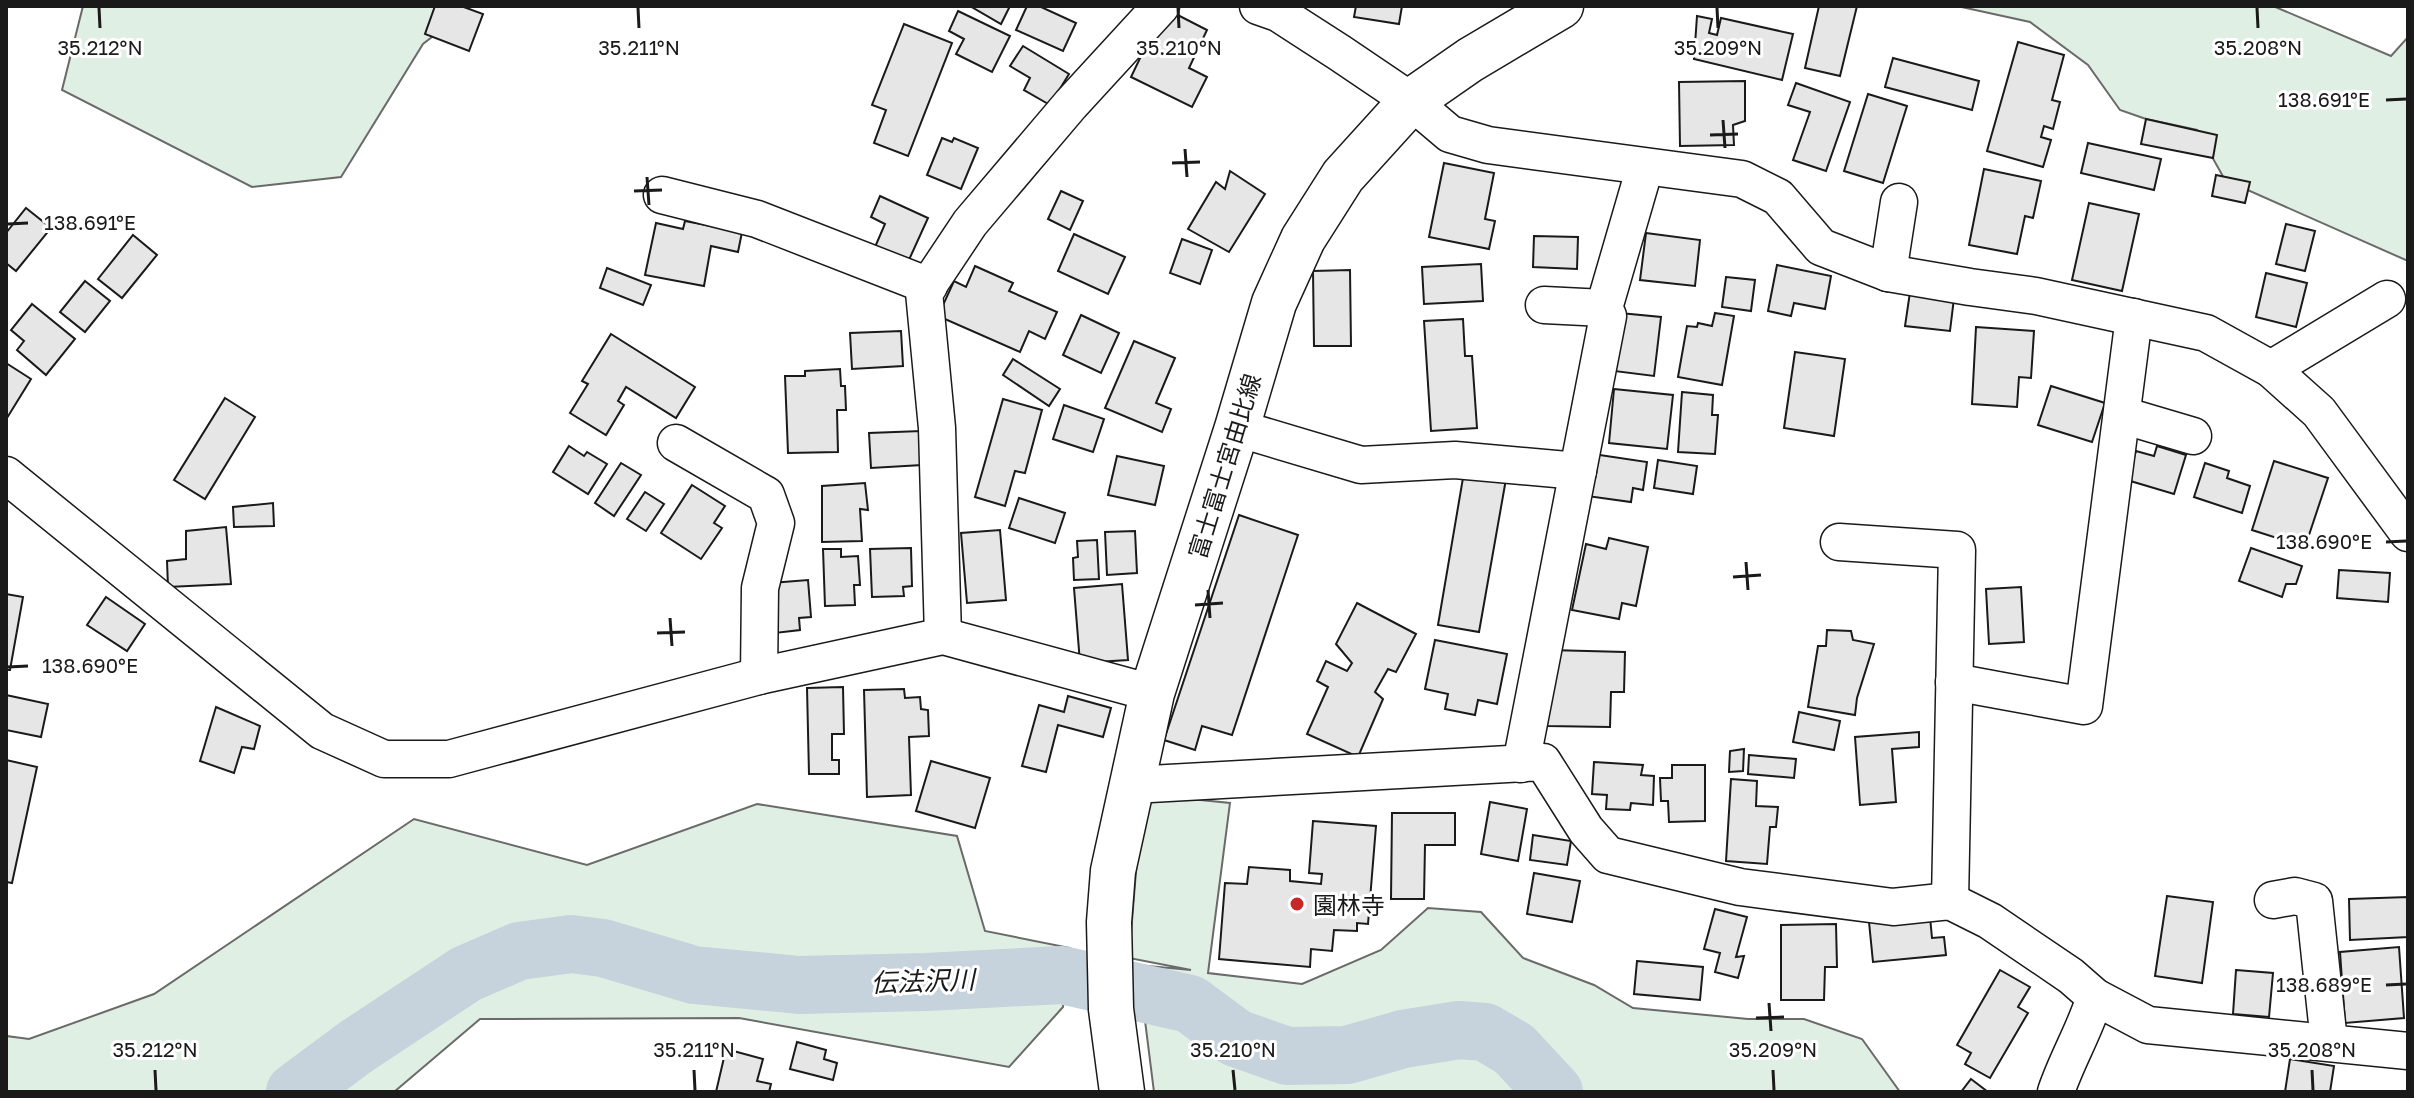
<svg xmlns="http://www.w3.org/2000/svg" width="2414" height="1098" font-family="'Golos Text','Noto Sans JP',sans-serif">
<rect width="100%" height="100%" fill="#fff"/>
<g fill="#e0efe3" stroke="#6a6a6a" stroke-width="2">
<polygon points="83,6 472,6 423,44 341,177 252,187 62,90"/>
<polygon points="1957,6 2273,6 2391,56 2408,37 2408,261 2225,180 2197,130 2146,119 2120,110 2088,65 2030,22"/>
<polygon points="1171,797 1230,803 1208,973 1302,984 1381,950 1428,908 1481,912 1523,958 1594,985 1633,1008 1748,1019 1804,1019 1862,1039 1900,1092 1154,1092 1138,965 1191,970 1129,958 1140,822 1151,798"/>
<polygon points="757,804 957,836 985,931 1070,948 1063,1007 1009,1067 739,1018 480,1019 394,1092 6,1092 6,1036 29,1039 154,994 414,819 587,865"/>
</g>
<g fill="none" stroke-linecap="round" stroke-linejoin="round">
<polyline stroke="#c6d2dc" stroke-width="58" points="295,1092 357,1046 466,974 519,951 571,944 603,948 694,975 799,985 926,982 1062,975 1190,1004 1236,1038 1287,1056 1347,1055 1403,1039 1459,1030 1485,1032 1514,1049 1554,1092"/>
</g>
<g fill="#e6e6e6" stroke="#1a1a1a" stroke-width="2">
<polygon points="435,6 461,6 483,14 469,51 425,34"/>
<polygon points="970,6 1010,6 1001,24"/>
<polygon points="1027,6 1039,6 1076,23 1063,51 1016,30"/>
<polygon points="1356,6 1402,6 1399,24 1354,17"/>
<polygon points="1819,6 1857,6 1840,76 1805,68"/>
<polygon points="1164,8 1207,30 1189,68 1207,77 1192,107 1131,77"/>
<polygon points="958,11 1010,36 992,72 956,54 964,39 949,31"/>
<polygon points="1697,16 1712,19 1709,33 1717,35 1721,18 1793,34 1782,80 1694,59"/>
<polygon points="904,24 952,43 908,156 874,143 886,110 872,105"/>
<polygon points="2018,42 2064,55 2052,100 2060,102 2053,129 2044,126 2041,137 2051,140 2043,167 1987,151"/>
<polygon points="1023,46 1069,74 1050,105 1024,90 1030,78 1010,66"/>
<polygon points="1893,58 1979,81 1972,110 1885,87"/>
<polygon points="1745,81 1745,121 1733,125 1734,145 1680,146 1679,82"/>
<polygon points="1796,83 1850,102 1826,171 1793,160 1810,112 1788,105"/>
<polygon points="1868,94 1907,106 1883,183 1844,171"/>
<polygon points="2146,119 2217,135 2213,158 2141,144"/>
<polygon points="942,138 952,142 954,138 978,148 961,189 927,175"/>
<polygon points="2088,143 2161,159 2154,190 2081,173"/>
<polygon points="1444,163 1494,173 1485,219 1495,221 1489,249 1429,237"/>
<polygon points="1984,169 2041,181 2033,218 2025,216 2017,254 1969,245"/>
<polygon points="1230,171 1265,194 1229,252 1188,229 1216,182 1225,189"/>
<polygon points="2216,175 2250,182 2245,203 2212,196"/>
<polygon points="1061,191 1083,201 1070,230 1048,219"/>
<polygon points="880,196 928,218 908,262 875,247 885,224 871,217"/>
<polygon points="2089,203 2139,214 2122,291 2072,280"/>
<polygon points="26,208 51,228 16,271 6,263 6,233"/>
<polygon points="685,221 742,232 738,252 711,246 704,286 645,275 656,223 683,229"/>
<polygon points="2286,224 2315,231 2305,271 2276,264"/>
<polygon points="1646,233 1700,240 1695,286 1640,280"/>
<polygon points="1074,234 1125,257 1108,294 1058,271"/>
<polygon points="133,235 157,255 122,298 98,279"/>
<polygon points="1534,236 1578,237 1577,269 1533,267"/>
<polygon points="1182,239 1212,250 1200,284 1170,273"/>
<polygon points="1481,264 1483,301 1424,304 1422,267"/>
<polygon points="1777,265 1831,276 1825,309 1794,303 1791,316 1768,311"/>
<polygon points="975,266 1013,283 1009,291 1057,312 1045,339 1029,331 1020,352 938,316 954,281 966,287"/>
<polygon points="607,268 651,285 643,305 600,288"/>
<polygon points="1350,270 1351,346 1314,346 1313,271"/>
<polygon points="2266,273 2307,283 2296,327 2256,317"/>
<polygon points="1726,277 1755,280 1751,311 1722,307"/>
<polygon points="85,281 110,301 85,332 60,312"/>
<polygon points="1910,292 1954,298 1950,331 1905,326"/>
<polygon points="32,304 75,339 46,375 17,350 24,341 11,330"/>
<polygon points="1620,313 1661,317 1654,376 1614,371"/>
<polygon points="1715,313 1734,316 1722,385 1678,377 1687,326 1697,327 1698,323 1712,326"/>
<polygon points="1081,315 1119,333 1101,373 1063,355"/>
<polygon points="1463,319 1465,356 1472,356 1477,428 1431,431 1424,321"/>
<polygon points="1976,327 2034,331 2031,378 2019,377 2017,407 1972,404"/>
<polygon points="901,331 903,366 852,369 850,333"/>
<polygon points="611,334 695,387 676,418 626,387 618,401 624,405 606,435 570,413 588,384 582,381"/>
<polygon points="1134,341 1175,358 1156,403 1171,409 1162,432 1105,408"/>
<polygon points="1795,352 1845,359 1834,436 1784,428"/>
<polygon points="1013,359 1060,389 1049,406 1003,375"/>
<polygon points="6,363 31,379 7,418 6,417"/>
<polygon points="840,369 841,386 845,386 846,410 837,410 838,452 788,453 785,376 805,376 805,371"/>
<polygon points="2051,386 2105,403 2092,442 2038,425"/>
<polygon points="1614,389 1673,395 1667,449 1609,443"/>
<polygon points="1682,392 1713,395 1712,415 1718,415 1715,454 1678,452"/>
<polygon points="225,398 255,417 205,499 174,480"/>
<polygon points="1003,399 1042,410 1025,473 1015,471 1005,506 975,497"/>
<polygon points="1064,405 1104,419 1093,452 1053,439"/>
<polygon points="921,431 922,465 871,468 869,433"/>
<polygon points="569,446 584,456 587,452 607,464 588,494 553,472"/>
<polygon points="2157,446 2186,455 2174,494 2127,480 2136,451 2154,456"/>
<polygon points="1593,454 1647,462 1643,490 1633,488 1631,502 1587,496"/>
<polygon points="1117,456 1164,466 1155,505 1108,495"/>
<polygon points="1658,460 1697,466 1693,494 1654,488"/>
<polygon points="2274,461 2328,478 2305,547 2252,530"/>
<polygon points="621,463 641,475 614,516 595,503"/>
<polygon points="2205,463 2229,471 2227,478 2250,486 2242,513 2194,497"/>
<polygon points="1464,472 1506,479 1479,632 1438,625"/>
<polygon points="865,483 868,510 860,509 862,541 822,542 822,486"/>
<polygon points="692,485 725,506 714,523 722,528 701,559 661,533"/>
<polygon points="645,492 664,504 646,531 627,519"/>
<polygon points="1019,498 1065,513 1055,543 1009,528"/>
<polygon points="273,503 274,526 234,527 233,507"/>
<polygon points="1239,515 1298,535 1232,735 1202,726 1195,750 1164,740"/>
<polygon points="226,527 231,584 168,587 167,561 186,559 186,531"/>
<polygon points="1000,530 1006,600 967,603 961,533"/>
<polygon points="1135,531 1137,573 1107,575 1105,532"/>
<polygon points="1609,538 1648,547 1636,606 1622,603 1619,619 1572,610 1586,544 1606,549"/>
<polygon points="1097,540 1099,579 1074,580 1073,558 1078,557 1077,541"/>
<polygon points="911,548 912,586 903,587 904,596 872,597 870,549"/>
<polygon points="2251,548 2302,566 2296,584 2286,584 2282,597 2239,581"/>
<polygon points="823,549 841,549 841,557 858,556 860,585 854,585 855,605 825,606"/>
<polygon points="2339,570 2390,573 2388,602 2337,598"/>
<polygon points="808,580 811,617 799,618 800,630 775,633 771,583"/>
<polygon points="1122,584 1128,660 1080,663 1074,588"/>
<polygon points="2021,587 2024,642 1989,644 1986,589"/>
<polygon points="6,594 23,597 10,670 6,670"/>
<polygon points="106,597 145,624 127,651 87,625"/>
<polygon points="1357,603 1416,634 1396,672 1388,669 1375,692 1383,699 1358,757 1307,734 1328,687 1317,681 1326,661 1347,671 1352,663 1336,644"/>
<polygon points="1827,630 1851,631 1853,640 1874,644 1857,698 1855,715 1808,707 1818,646 1826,646"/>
<polygon points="1435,640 1507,654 1497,704 1478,700 1475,715 1445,709 1448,694 1425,689"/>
<polygon points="1549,650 1625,652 1624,692 1611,692 1610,727 1547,726"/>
<polygon points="843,687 844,734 832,734 832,760 839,760 839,774 809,774 807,688"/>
<polygon points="904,689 905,698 920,697 921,709 928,710 929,736 909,737 911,795 867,797 864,690"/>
<polygon points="6,695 48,704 41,737 6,730"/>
<polygon points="1068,696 1111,708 1103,737 1058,725 1046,772 1022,766 1039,705 1064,712"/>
<polygon points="216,707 260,726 254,749 242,747 234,773 200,761"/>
<polygon points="1799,712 1840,721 1834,750 1793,742"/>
<polygon points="1919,732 1919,747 1892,749 1896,802 1860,805 1855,737"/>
<polygon points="1744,749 1743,771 1729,772 1730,751"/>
<polygon points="1749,755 1796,759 1794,778 1748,774"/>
<polygon points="6,760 37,767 12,883 6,882"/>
<polygon points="931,761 990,778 975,828 916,811"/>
<polygon points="1594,762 1643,765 1641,775 1654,776 1653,805 1631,803 1630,810 1606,809 1607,795 1592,794"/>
<polygon points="1672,765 1705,765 1705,821 1669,822 1668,801 1661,801 1660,778 1672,778"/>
<polygon points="1731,779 1757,781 1756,806 1778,807 1776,827 1770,827 1767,864 1726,861"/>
<polygon points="1490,802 1527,809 1518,861 1481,854"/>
<polygon points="1392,813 1455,813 1455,845 1425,845 1424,899 1391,899"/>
<polygon points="1313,821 1376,826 1368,924 1357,923 1357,931 1334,930 1332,951 1311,949 1310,967 1219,959 1225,883 1247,884 1249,867 1290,870 1290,881 1321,884 1322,874 1309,873"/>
<polygon points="1533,835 1571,841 1567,865 1530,860"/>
<polygon points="1534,873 1580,881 1572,922 1527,914"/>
<polygon points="2167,896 2213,902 2202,983 2155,976"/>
<polygon points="2408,897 2408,937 2350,940 2349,899"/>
<polygon points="1715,909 1747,917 1736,957 1744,956 1738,978 1715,972 1720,953 1704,949"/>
<polygon points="1930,917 1932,938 1944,937 1946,955 1873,962 1869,922"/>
<polygon points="1836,924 1837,967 1825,967 1824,1000 1781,1000 1781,925"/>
<polygon points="2399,947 2404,1018 2345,1023 2340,952"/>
<polygon points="1637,961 1703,967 1700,1000 1634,994"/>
<polygon points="2000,970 2030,987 2018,1007 2028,1013 1990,1078 1965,1064 1971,1053 1957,1045"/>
<polygon points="2236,970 2273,973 2269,1017 2233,1014"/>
<polygon points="797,1042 826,1050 824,1059 837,1063 833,1080 790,1069"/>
<polygon points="726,1049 763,1059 757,1081 771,1084 769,1092 716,1092"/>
<polygon points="2290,1059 2334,1066 2330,1092 2285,1092"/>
<polygon points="1971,1079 1988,1092 1961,1092"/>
</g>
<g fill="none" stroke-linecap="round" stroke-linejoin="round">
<g stroke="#1a1a1a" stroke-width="39">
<g id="minor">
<polyline points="1258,6 1278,13 1340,53 1411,101 1450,134 1488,145 1742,179 1778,197 1821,247 1888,273 1970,287 2036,296 2206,333 2271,369 2319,412 2408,533"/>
<polyline points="662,195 757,219 929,286"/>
<polyline points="1888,273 1899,202"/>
<polyline points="1544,305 1604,308"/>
<polyline points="2271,369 2387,299"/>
<polyline points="2122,415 2193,436"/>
<polyline points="1237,428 1361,465 1455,460 1578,471"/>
<polyline points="676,443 766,495 776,523 760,588 759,676"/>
<polyline points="6,475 322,731 384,759 449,759 759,676 943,636 1152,693"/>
<polyline points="1839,542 1957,550 1950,901"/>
<polyline points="943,636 937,428 924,292 970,223 1071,104 1161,6"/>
<polyline points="1954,682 2084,706 2134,317"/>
<polyline points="1521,764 1608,316 1604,308 1645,167"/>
<polyline points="1132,785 1543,762 1586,830 1608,855 1740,887 1893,907 1950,901 1990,921 2071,976 2095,997 2148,1025 2408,1051"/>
<polyline points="2273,900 2295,896 2314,901 2329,1042"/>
<path d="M2056,1092C2067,1059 2085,1030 2095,997"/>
</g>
</g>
<g stroke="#1a1a1a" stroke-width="47">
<polyline id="major" points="1122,1092 1111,1009 1109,922 1113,871 1152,693 1237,428 1274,303 1303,239 1343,176 1411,101 1470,60 1561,6"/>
</g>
<use href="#minor" stroke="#fff" stroke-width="36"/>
<use href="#major" stroke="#fff" stroke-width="44"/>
</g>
<path fill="none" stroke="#1a1a1a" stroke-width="3" d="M99,8L100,28M638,8L639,28M1178,8L1179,28M1717,8L1718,28M2257,8L2258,28M2386,100L2406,99M1723,120L1725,148M1710,135L1738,134M1185,149L1187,177M1172,163L1200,162M647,177L649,205M634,191L662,190M8,224L28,223M2386,542L2406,541M1746,562L1748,590M1733,577L1761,575M1208,590L1210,618M1195,605L1223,603M670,618L672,646M657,633L685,632M8,667L28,666M2386,985L2406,984M1769,1003L1771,1031M1756,1018L1784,1017M155,1070L156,1090M694,1070L695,1090M1233,1070L1235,1090M1773,1070L1774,1090M2312,1070L2313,1090"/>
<circle fill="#c62828" stroke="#fff" stroke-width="3" cx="1297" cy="904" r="8"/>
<g text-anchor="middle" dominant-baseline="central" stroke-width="6" stroke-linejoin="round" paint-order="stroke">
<g font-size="24" fill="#1a1a1a" stroke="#fff">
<text transform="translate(1224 466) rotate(-73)">富士富士宮由比線</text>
</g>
<g font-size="24" fill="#1a1a1a" stroke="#fff" text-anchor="start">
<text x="1313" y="904">園林寺</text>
</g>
<g font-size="26" font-style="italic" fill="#1a1a1a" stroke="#fff">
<text transform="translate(923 981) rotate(-2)">伝法沢川</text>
</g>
</g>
<g font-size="20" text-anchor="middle" fill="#1a1a1a" stroke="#fff" stroke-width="6" stroke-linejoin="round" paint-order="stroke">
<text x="100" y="55">35.212°N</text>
<text x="639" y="55">35.211°N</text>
<text x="1179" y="55">35.210°N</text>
<text x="1718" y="55">35.209°N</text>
<text x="2258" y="55">35.208°N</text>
<text x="2324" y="107">138.691°E</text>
<text x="90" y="230">138.691°E</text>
<text x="2324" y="549">138.690°E</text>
<text x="90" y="673">138.690°E</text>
<text x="2324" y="992">138.689°E</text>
<text x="155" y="1057">35.212°N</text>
<text x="694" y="1057">35.211°N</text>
<text x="1233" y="1057">35.210°N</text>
<text x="1773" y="1057">35.209°N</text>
<text x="2312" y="1057">35.208°N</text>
</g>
<rect width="2414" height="1098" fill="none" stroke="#1a1a1a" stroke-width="16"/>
</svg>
